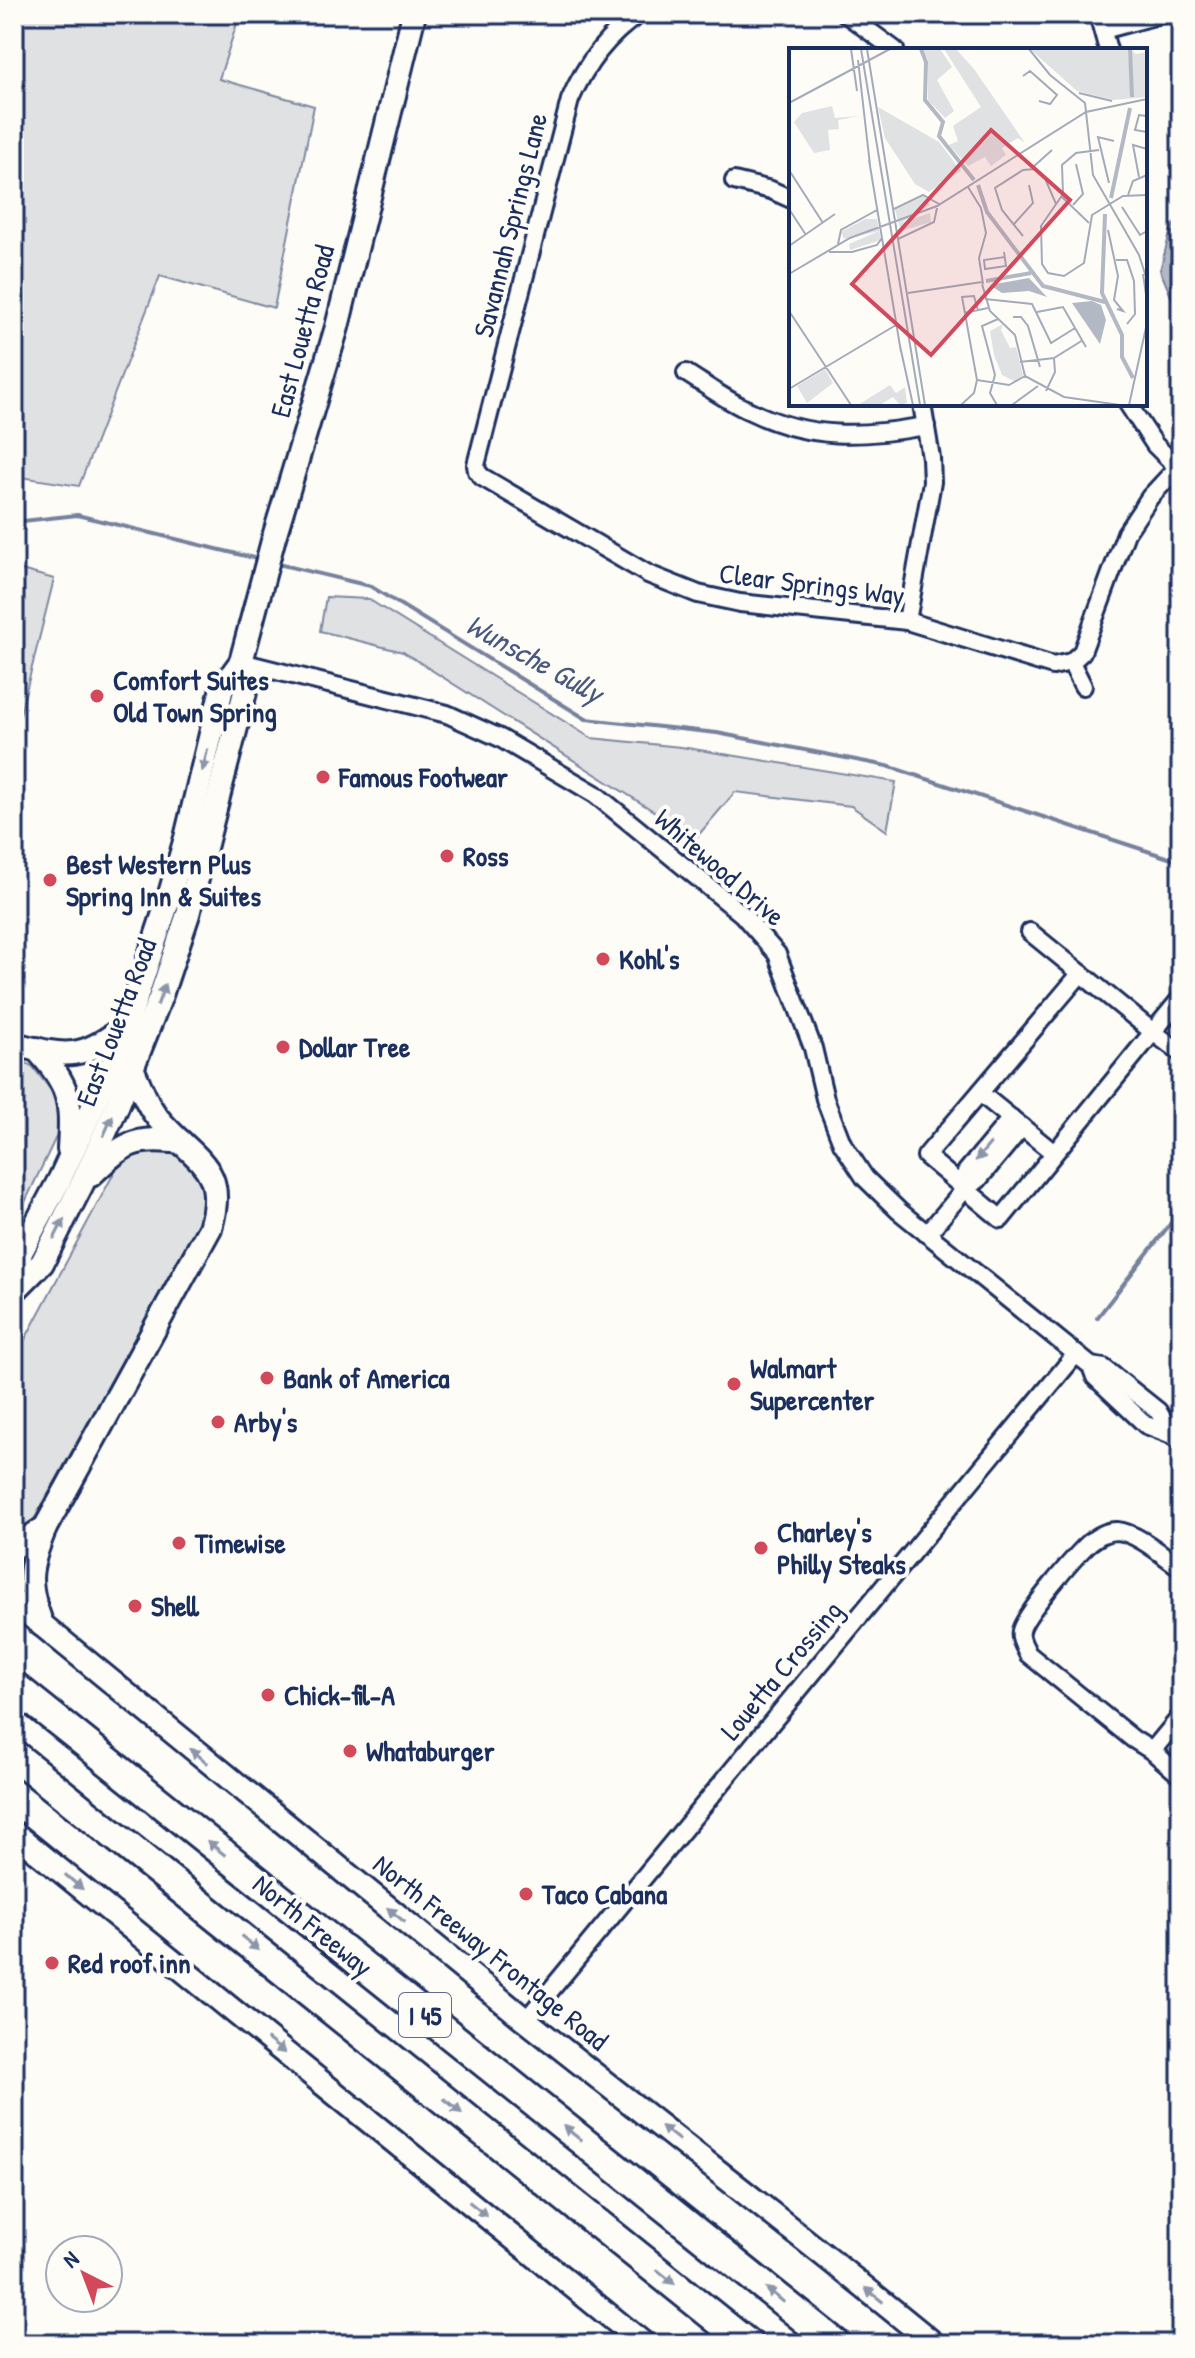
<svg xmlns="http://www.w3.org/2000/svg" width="1195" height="2358" font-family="'Patrick Hand',sans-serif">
<rect width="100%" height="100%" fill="#fdfcf7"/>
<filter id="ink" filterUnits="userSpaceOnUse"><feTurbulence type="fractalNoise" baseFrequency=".0125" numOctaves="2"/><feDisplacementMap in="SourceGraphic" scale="16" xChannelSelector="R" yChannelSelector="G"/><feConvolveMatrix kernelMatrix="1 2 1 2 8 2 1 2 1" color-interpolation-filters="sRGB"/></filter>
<g filter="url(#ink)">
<g fill="#e0e1e3" stroke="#7e88a0" stroke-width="2">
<polygon points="14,14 240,14 219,79 314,106 274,308 160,276 79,486 14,476"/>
<polygon points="14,568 54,579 14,739"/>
<polygon points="326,597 368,599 591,738 681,747 896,782 887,831 851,806 735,792 696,838 403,652 320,631"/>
<polygon points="14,1056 33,1067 53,1093 59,1118 57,1135 14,1225"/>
<path d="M160,1150C196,1156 207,1182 203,1215L36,1516L24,1531L14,1536V1360L116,1169C129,1156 141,1151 160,1150Z"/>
</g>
<polygon fill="#b3b8c5" stroke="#76819c" stroke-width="2" points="1181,211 1181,320 1160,270 1170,233"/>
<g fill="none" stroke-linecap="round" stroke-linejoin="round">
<g stroke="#76819c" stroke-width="4">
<polyline points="14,522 77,515 262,560"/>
<polyline points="274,563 370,586 586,719 717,733 887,766 1181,862"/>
<polyline points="1097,1318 1181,1210"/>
</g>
<g stroke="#1b2f5e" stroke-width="22">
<g id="minor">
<path d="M639,14C606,36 585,65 570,100L476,465L477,471L482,477L648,574L698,594L740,603L907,621L1053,666L1071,662L1082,652L1126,533L1150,497L1177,468"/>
<polyline points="846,14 895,50"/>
<polyline points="1098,14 1108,50"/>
<polyline points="1103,30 1162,14"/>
<polyline points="734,181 771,190 791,199"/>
<path d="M686,373C707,386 727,401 750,411C809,440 863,437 926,426"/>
<polyline points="1128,404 1155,445 1181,471"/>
<polyline points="907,621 932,482 931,458 922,404"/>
<polyline points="241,662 447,714 500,738 595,794 742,914 777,954 813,1048 825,1099 842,1143 865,1178 899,1211 1091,1366 1104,1368 1158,1411 1172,1435"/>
<polyline points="1071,662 1083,686"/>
<polyline points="1030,932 1153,1032 1001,1219 926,1156 1081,973"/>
<polyline points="1181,998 1153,1032 1181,1053"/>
<polyline points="980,1093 1054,1153"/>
<polyline points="965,1189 966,1172 1011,1118"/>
<polyline points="927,1234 965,1189 978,1180 1022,1127"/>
<polyline points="1091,1366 1095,1377 1146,1425 1172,1435 1181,1442"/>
<path d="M1181,1568C1165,1557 1136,1532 1117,1531C1106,1531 1098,1536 1089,1543C1077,1554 1023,1616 1021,1631C1019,1639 1025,1647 1028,1654L1133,1739L1152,1751L1181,1776"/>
<polyline points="1152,1751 1181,1716"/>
<polyline points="526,2020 1076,1354"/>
</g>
</g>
<g stroke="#1b2f5e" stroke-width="28">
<g id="secondary">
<path d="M14,1044C69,1058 81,1060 127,1025"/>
<path d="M36,1049C70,1085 72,1101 69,1149"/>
<path d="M91,1175C124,1143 134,1136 181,1142"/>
<polyline points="14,1285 21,1252 60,1179 118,1052 168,901 186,838 222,688 241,662 274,537 337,327 414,14"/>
<polyline points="14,1291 42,1263 82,1184 118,1104 160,998 188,914 245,692 241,662"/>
<polyline points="14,1547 45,1528"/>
<path d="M14,1602C184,1740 353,1881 523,2018C660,2127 799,2233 934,2344"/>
<path d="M42,1625C26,1583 28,1569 45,1528L210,1228C228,1168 196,1161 162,1123C147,1107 141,1087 132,1068"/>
<polyline points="14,1833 644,2344"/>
</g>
</g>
<g stroke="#1b2f5e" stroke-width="34">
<g id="motorway">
<polyline points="14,1686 836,2344"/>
<polyline points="14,1755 748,2344"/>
</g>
</g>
<use href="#minor" stroke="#fdfcf7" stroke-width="16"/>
<use href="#secondary" stroke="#fdfcf7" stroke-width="22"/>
<use href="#motorway" stroke="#fdfcf7" stroke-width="28"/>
</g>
<defs><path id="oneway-solid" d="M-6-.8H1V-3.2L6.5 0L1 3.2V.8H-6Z" transform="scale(2)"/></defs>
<g fill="#8c96aa">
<use href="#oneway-solid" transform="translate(205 760) rotate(104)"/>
<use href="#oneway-solid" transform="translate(161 995) rotate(-70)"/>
<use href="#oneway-solid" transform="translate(108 1126) rotate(-66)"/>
<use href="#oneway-solid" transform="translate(983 1152) rotate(130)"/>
<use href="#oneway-solid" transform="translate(59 1229) rotate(-63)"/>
<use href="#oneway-solid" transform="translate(199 1756) rotate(-140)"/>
<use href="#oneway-solid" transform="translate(216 1848) rotate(-141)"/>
<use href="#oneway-solid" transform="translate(74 1882) rotate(40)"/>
<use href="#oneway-solid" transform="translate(396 1915) rotate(-141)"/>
<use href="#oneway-solid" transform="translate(250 1943) rotate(39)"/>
<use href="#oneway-solid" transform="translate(276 2046) rotate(39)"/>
<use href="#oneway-solid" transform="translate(453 2106) rotate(39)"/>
<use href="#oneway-solid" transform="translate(572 2133) rotate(-141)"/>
<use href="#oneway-solid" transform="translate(670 2133) rotate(-142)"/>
<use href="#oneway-solid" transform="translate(478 2209) rotate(39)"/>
<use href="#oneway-solid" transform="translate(666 2277) rotate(39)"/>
<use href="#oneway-solid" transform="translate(775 2295) rotate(-141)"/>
<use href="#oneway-solid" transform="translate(874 2295) rotate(-141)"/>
</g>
</g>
<g fill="#d1495b" stroke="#fdfcf7" stroke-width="3">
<circle cx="97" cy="696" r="8"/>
<circle cx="323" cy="777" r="8"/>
<circle cx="447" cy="856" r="8"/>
<circle cx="50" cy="880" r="8"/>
<circle cx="603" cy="959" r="8"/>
<circle cx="283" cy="1047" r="8"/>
<circle cx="267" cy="1378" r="8"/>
<circle cx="734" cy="1384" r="8"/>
<circle cx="218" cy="1422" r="8"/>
<circle cx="179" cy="1543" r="8"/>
<circle cx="761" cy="1548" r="8"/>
<circle cx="135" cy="1606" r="8"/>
<circle cx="268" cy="1695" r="8"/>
<circle cx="350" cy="1751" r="8"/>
<circle cx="526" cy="1894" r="8"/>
<circle cx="52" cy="1963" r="8"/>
</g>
<g text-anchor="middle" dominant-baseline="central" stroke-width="8" stroke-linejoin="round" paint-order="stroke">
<rect fill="#fdfcf7" stroke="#5f6c8c" stroke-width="2" x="399" y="1993" width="52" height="44" rx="6"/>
<g font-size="26" font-weight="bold" fill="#1b2f5e">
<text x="425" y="2015">I 45</text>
</g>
<g font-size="28" fill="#1b2f5e" stroke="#fdfcf7">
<text transform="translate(510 225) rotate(-76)">Savannah Springs Lane</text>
<text transform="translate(302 331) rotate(-75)">East Louetta Road</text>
<text transform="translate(812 584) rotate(7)">Clear Springs Way</text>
<text transform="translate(720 867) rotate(41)">Whitewood Drive</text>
<text transform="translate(116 1022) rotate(-69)">East Louetta Road</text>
<text transform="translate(781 1670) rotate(-50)">Louetta Crossing</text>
<text transform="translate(313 1925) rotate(39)">North Freeway</text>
<text transform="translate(491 1952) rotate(39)">North Freeway Frontage Road</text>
</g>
<g font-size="28" font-weight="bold" fill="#1b2f5e" stroke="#fdfcf7" text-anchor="start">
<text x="113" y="680">Comfort Suites<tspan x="113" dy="32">Old Town Spring</tspan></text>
<text x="339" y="777">Famous Footwear</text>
<text x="463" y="856">Ross</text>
<text x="66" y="864">Best Western Plus<tspan x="66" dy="32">Spring Inn &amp; Suites</tspan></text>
<text x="619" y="959">Kohl's</text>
<text x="299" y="1047">Dollar Tree</text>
<text x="750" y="1368">Walmart<tspan x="750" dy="32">Supercenter</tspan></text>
<text x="283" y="1378">Bank of America</text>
<text x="234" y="1422">Arby's</text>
<text x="777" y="1532">Charley's<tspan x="777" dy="32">Philly Steaks</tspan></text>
<text x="195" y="1543">Timewise</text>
<text x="151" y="1606">Shell</text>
<text x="284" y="1695">Chick-fil-A</text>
<text x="366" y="1751">Whataburger</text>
<text x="542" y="1894">Taco Cabana</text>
<text x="68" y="1963">Red roof inn</text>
</g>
<g font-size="30" font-style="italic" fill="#49587d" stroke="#fdfcf7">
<text transform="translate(535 658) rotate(29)">Wunsche Gully</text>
</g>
</g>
<g transform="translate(789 48)">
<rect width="358" height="358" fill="#fdfcf7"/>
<path d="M134,1H151L163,19L148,32L165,63L156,70L139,52V12ZM155,1H167L185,21L236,95L229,90L213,100L217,107L202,118L196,109L179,118L160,97L169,93L164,78L192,59ZM241,1H339V14L341,1L347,6L358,4V49L324,52L288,43ZM43,58L46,70L71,68L49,72L50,81L39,82L41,102L25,105L5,74L13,65ZM89,59L150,94L172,123L140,144L126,136L96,90ZM135,148L141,157L112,175L141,165L142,174L112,183L106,162ZM76,171H88L92,192L61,202L60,196L90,183L55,191L52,184ZM214,276L212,282L221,300L227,299L234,327L227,334L213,327L205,307L201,283ZM36,321L44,335L18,355L8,338ZM101,337L107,345L116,339L118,355L111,357L104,349L91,357H69Z" fill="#e0e1e3"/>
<path d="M240,230L258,249L240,243L213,245L201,237ZM303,253L312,257L317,272L311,296L283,255Z" fill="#b3b8c5"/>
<path fill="none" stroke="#b3b8c5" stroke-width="4" d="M132,1L137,14L136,52L154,74L150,88L185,132M341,1L343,49M189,137L198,164L254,238L316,254M322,150L341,60M316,166L313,245L333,287V309L344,330M197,233L242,225"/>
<path fill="none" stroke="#a3aaba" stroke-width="2" d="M62,1L68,43M72,1L131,357M78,1L136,357M240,1L261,27L296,55L304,127L350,207L358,232M69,12L81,117M234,28L241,23L268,47L261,56L250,53M290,45L323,53M0,55L101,1M358,68L350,67L346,82L358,84M310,102L287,105L273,117L274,146L252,178L253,216L259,225L275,228L295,215L303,167L334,148L358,147M80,112L112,304M243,120L263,102M0,122L34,175M350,129L344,97L358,101M320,135L309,89L325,93M179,139L192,160L197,185L190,210L194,236M339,147L344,133L358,127M273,149L300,175M284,157L294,146L287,116M333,159L351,187L358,183M0,161L17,187M105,161L134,147L150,156M225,176L244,155L240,137M319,182L329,228L325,252L334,263L328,261M234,188L213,162L206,140L234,122L246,121L255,128L267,156M109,191L145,174L148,160M49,196L52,182L88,162M0,198L46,166M40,204H63L88,197L93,190M215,204L217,218L196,221L195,212L216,209M327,212H338L345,233L346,266L338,276M0,226L61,190L148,158L297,64L358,51M354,226L358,253M193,236L201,263L226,287L236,328L275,349L331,357M119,245L193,234M196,251L243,256L262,295L286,280M0,263L62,357M248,264L274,259L297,299M175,265L199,260M224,269H232L239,278L251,319M111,298L124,357M231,314L265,310L294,292M188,332L220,337L236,328M0,341L107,277M257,343L266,324L265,310M172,357L185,345L188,332L173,249L185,248L189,263M208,357L201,345L206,327L193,278L209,271M223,357L249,338M340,357L358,275"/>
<path fill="#d1495b" fill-opacity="0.15" stroke="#d1495b" stroke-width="4" d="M202,82L281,152L142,307L63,236Z"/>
<rect width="358" height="358" fill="none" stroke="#1b2f5e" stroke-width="4"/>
</g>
<rect width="1195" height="2358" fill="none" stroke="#fdfcf7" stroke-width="48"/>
<rect x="24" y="24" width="1147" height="2310" fill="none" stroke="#1b2f5e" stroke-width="3" filter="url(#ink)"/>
<g transform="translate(84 2274) rotate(318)"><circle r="38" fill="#fdfcf7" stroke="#a3aaba" stroke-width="2"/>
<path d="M0-6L14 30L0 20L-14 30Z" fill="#d1495b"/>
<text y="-12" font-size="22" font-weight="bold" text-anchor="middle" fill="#1b2f5e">N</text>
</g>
</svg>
